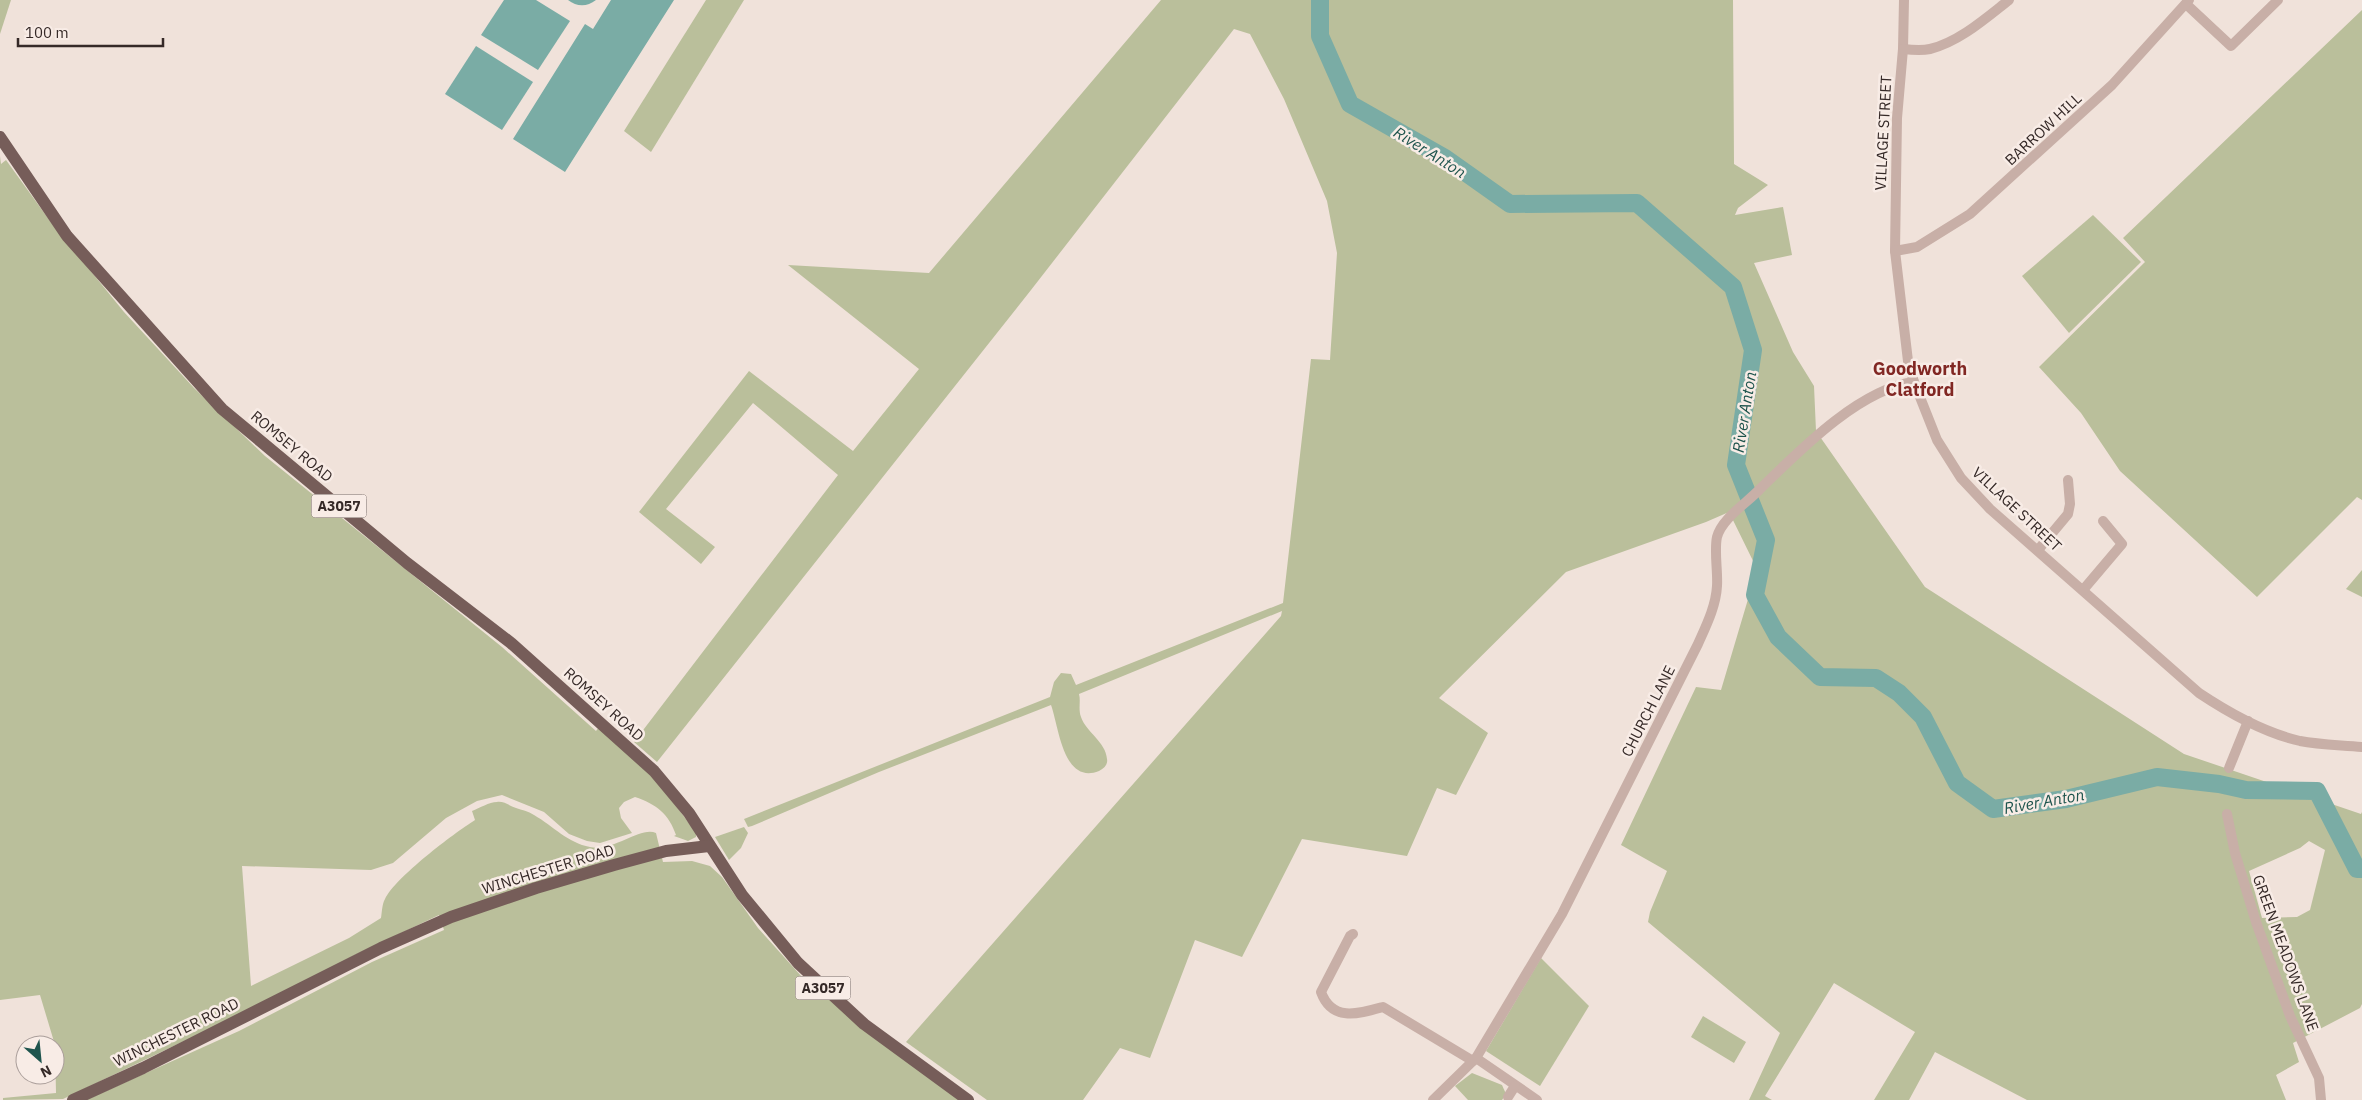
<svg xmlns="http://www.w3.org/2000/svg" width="2362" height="1100" font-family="'IBM Plex Sans',sans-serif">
<rect width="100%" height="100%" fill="#f0e2da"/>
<g fill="#babf9b" fill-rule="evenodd">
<polygon points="0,0 11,0 0,34"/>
<polygon points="706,0 744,0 651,152 624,131"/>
<path d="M1161,0H1733L1734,164L1768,185L1738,208L1735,215L1783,207L1792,255L1754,263L1793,352L1814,386L1816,431L1925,587L2184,754L2361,814L2362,812V1004L2360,1008L2293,1043L2299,1062L2276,1075L2286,1100H2027L1935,1052L1909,1100H1874L1915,1032L1834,983L1765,1096L1772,1100H1749L1780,1033L1648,922L1650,912L1667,871L1621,845L1696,687L1721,690L1757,569L1729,512L1706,522L1566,572L1439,698L1488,733L1456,795L1437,788L1407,856L1302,839L1242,957L1195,940L1150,1058L1120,1048L1083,1100H987L906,1042L1281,616L1282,611L1079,694C1081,701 1078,709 1081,717C1086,732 1106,742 1107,759C1108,764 1105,768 1099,771C1063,785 1059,727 1051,705L879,772L752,826L748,827L744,819L1050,697L1054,682L1061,673L1071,674L1076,685L1283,603L1311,359L1330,360L1337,253L1327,201L1284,99L1250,34L1234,29L1031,290L657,762L634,742L838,475L753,403L666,509L715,547L701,564L639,512L749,371L853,451L919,369L788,265L929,273ZM2309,841L2325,850L2310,910L2297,917L2262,918L2249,871L2300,848Z"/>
<polygon points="2362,10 2362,500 2357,497 2257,597 2120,471 2081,413 2039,367 2145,262 2123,238"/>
<path d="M0,156L1,164L6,160L50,221L124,312L194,388L265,456L502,647L596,731L599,727L658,781L696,833V837L688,841L674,836L676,835C669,814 656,804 635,797L624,802L619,808L621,818L632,833L600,843L587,841L569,834L544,812L502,795L477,801L446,818L393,863L371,870L242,866L251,986L349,938L381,918C382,912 382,904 385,899C396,877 453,834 475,820L472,811C480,808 489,802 497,802C504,801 510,806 516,808C522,810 528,811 534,815C553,826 568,843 590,847C614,852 640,826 656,833L663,862L692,861L710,866L722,877L758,928L802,977L883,1044L962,1100H86L239,1031L372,962L444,930L439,915L355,955L270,1000L63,1099L3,1100V1098L56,1093L55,1045L40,995L0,1000Z"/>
<polygon points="2093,215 2141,262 2069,333 2022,276"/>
<polygon points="2362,570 2362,597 2346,589"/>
<polygon points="744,827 748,833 741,848 729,860 715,837"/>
<polygon points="1541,958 1589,1006 1540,1086 1486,1051"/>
<polygon points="1703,1016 1746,1042 1734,1063 1691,1037"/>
<polygon points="1472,1073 1502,1085 1506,1094 1502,1100 1468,1100 1455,1086"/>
</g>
<g fill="#7aaca5">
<polygon points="504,0 536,0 570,21 538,70 481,35"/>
<path d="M568,0H596C587,7 577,7 568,0Z"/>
<polygon points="611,0 674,0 565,172 513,139 585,24 593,29"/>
<polygon points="476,46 533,82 502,130 445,94"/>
</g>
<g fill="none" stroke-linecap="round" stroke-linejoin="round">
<polyline stroke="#7aaca5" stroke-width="18" points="1320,0 1320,36 1350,104 1445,158 1510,204 1637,203 1733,287 1753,350 1736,465 1766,540 1755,595 1778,637 1820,677 1876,678 1899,693 1923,717 1957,783 1993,809 2066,799 2157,777 2219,784 2246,790 2317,791 2357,869 2362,869"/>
<g stroke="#c8afa7" stroke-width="10">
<path d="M1904,0L1903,49L1897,118L1895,251L1908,361L1914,382L1937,440L1961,478L1990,509L2199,693C2229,713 2265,733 2300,741C2320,745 2342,745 2362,747"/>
<polyline points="2186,4 2231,46 2278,0"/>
<path d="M1903,49C1912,50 1921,51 1930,49C1959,42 1986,18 2009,0"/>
<polyline points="1895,251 1917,247 1970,214 2112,85 2189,0"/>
<polyline points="2038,550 2068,514 2070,504 2068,480"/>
<polyline points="2083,590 2122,544 2103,521"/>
<polyline points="2229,768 2248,721"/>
<polyline points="2227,814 2235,853 2256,922 2290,1016 2319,1078 2321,1100"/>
<path d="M1353,934L1350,936L1321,992C1332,1022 1358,1014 1383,1007L1473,1061"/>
<polyline points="1476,1058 1537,1100"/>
<polyline points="1508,1097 1515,1086"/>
<path d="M1433,1100L1476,1058L1562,914L1698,644C1706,626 1716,606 1717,586C1718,572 1714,550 1717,537C1722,518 1747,503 1760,489C1798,452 1859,389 1914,382"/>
</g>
<g stroke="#765d59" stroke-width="12">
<polyline points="0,137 67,236 222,409 407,563 511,643 654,771 689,813 742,895 798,963 864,1024 968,1100"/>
<polyline points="73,1100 143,1068 381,948 451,917 536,888 614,865 666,851 709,846"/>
</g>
</g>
<g text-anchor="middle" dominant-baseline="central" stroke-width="5" stroke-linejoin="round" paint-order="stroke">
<g fill="#f8ece6" stroke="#706460" stroke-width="1">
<rect x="311.5" y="494.5" width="55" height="23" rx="4"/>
<rect x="795.5" y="976.5" width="55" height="23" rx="4"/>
</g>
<g font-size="14" font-weight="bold" fill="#352927">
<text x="339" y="506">A3057</text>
<text x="823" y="988">A3057</text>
</g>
<g font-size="15" fill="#352927" stroke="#f8ece6">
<text transform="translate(2043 129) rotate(-43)">BARROW HILL</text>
<text transform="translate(1883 133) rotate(-87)">VILLAGE STREET</text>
<text transform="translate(292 446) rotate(40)">ROMSEY ROAD</text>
<text transform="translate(2017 509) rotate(43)">VILLAGE STREET</text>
<text transform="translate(604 704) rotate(42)">ROMSEY ROAD</text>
<text transform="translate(1648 711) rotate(-63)">CHURCH LANE</text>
<text transform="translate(548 869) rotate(-17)">WINCHESTER ROAD</text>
<text transform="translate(2286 953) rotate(70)">GREEN MEADOWS LANE</text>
<text transform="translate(176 1032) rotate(-26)">WINCHESTER ROAD</text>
</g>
<g font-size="16" font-style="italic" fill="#1e544d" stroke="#f8ece6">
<text transform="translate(1430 152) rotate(32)">River Anton</text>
<text transform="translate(1744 412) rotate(-81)">River Anton</text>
<text transform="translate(2044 801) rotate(-10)">River Anton</text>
</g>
<g font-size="18" font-weight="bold" fill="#812723" stroke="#f8ece6">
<text x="1920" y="368">Goodworth<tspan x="1920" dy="21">Clatford</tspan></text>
</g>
</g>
<g transform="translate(40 1060) rotate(153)"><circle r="24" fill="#f8ece6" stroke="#aa9e9a"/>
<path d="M0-4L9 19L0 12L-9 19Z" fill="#1e544d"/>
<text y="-8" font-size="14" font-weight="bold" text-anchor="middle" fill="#352927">N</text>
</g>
<path d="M18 38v8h145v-8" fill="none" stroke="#352927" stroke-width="2.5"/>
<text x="25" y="38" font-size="15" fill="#352927" stroke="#f8ece6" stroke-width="4" paint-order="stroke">100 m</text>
</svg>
